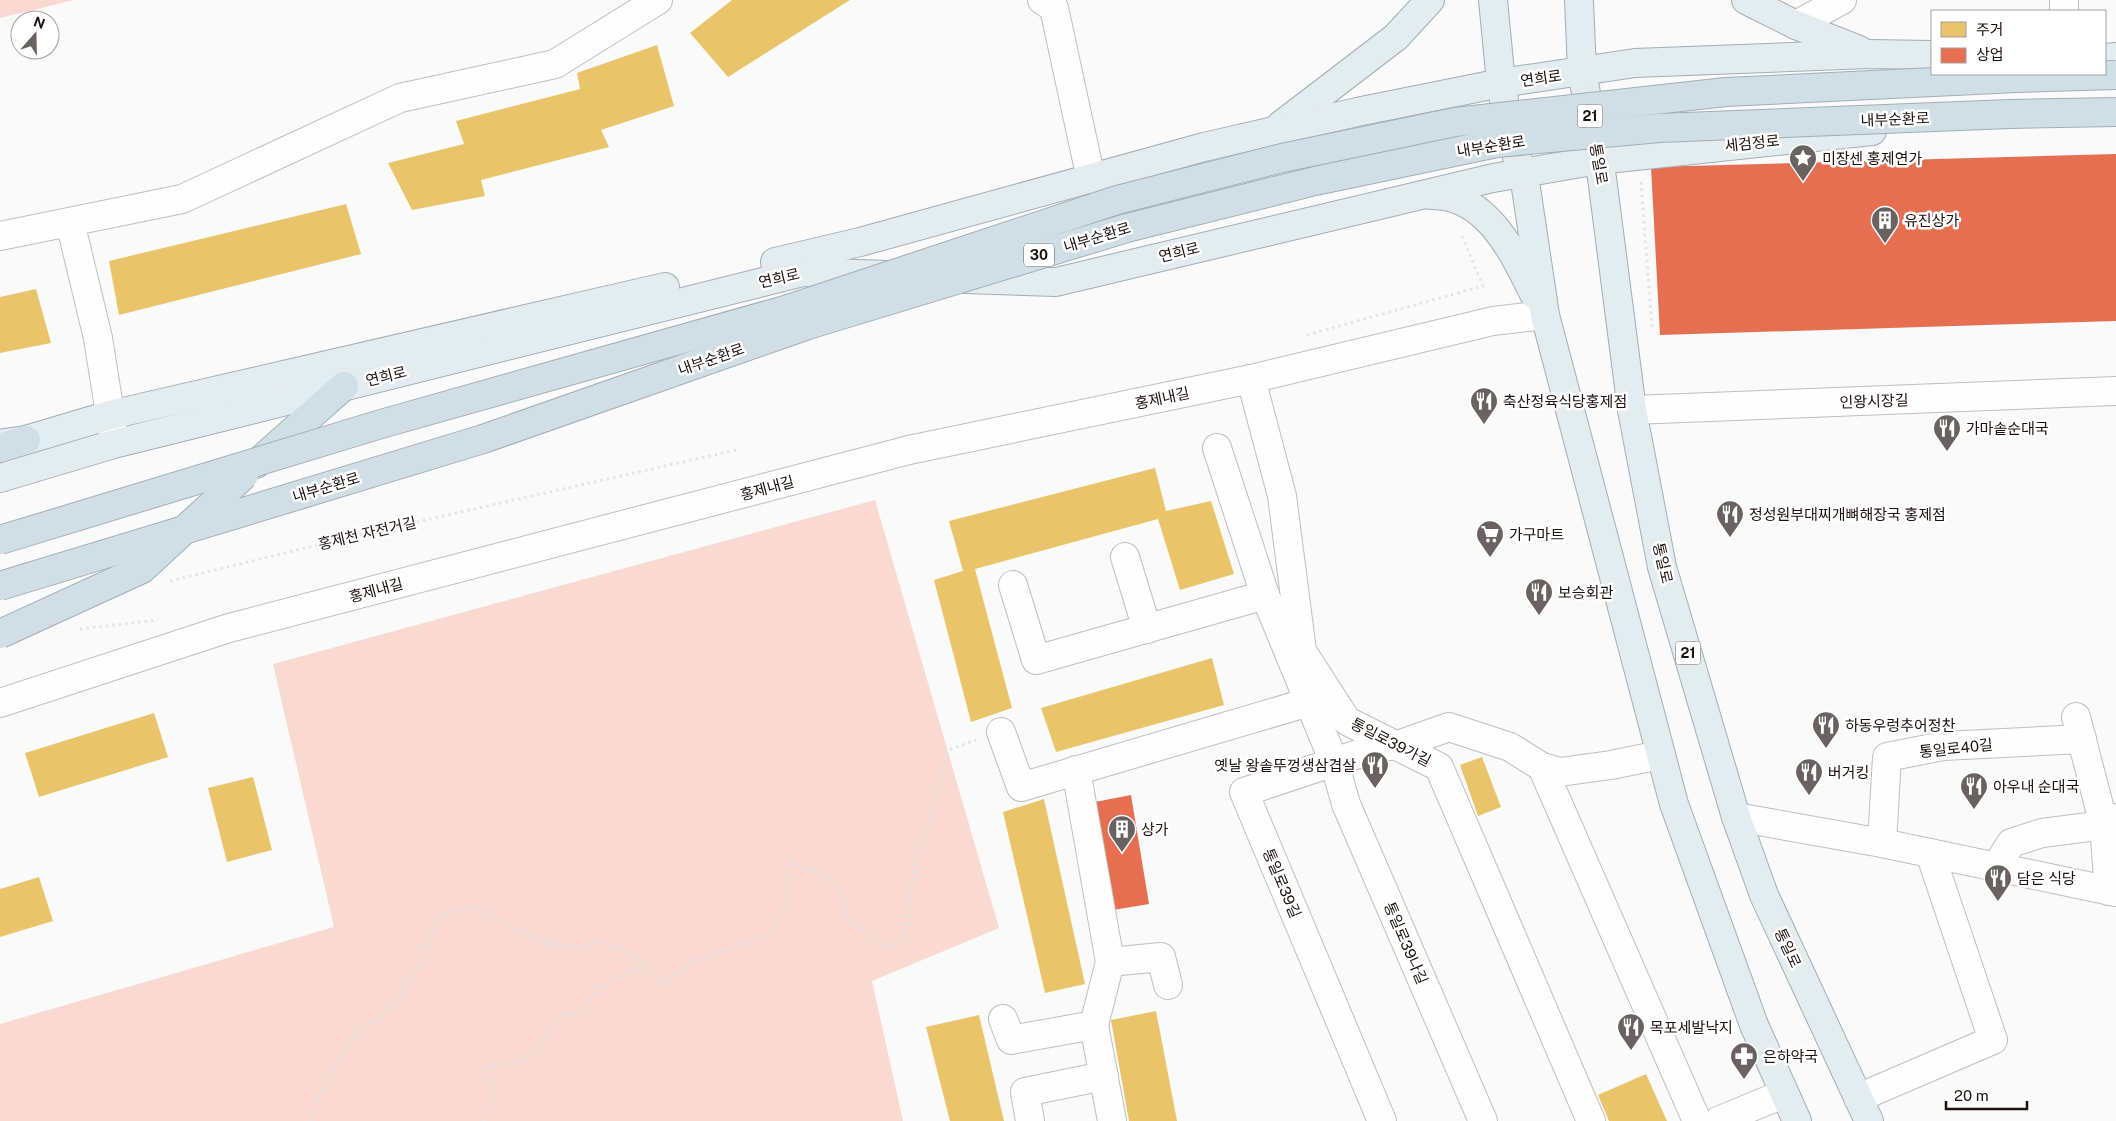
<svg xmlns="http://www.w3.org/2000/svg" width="2116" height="1121" font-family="'Public Sans','Noto Sans KR',sans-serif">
<rect width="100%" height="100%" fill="#fafafa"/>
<g fill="#f9d9d0">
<polygon points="0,0 74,0 0,18"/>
<polygon points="875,500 999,928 872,981 903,1121 0,1121 0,1024 334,927 273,664"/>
</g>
<polygon fill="#fafafa" points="720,321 730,372 729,374 0,597 0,558"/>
<g fill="#e9c46a">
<polygon points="732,0 850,0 728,77 690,33"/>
<polygon points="657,45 674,106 601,130 609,147 481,180 485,196 412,210 388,163 464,144 456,121 580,89 577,73"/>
<polygon points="346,204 361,254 119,315 109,261"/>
<polygon points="36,289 51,343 0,353 0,297"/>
<polygon points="1155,468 1166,511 1211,501 1234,574 1180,590 1158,519 975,569 1012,708 971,722 934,580 963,571 949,521"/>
<polygon points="1212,658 1224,705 1056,752 1041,708"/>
<polygon points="154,713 168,757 39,797 25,753"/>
<polygon points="1482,757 1501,807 1478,816 1460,765"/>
<polygon points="253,777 272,850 227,862 208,788"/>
<polygon points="1044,799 1085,984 1045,993 1003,812"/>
<polygon points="39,877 53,921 0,937 0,889"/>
<polygon points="1156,1011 1177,1121 1129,1121 1111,1020"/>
<polygon points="979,1015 1004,1121 950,1121 926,1027"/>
<polygon points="1646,1074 1667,1121 1609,1121 1598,1095"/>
</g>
<g fill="#e76f51">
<polygon points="2116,154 2116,321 1660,335 1651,167"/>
<polygon points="1131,795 1149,904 1113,910 1095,802"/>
</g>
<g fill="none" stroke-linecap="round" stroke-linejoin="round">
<g stroke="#c4bdbb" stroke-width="30">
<g id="minor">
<polyline points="1042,0 1054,8 1091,179"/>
<polyline points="2064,0 2064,11"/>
<polyline points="1796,25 1842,0"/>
<polyline points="70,222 98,338 114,439"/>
<polyline points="0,236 182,199 400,98 555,64 658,0"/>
<polyline points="1251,379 1282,496 1302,651 1347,721 1439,767 1591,1121"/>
<polyline points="1632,410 2116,391"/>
<polyline points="1217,448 1265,595 1334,762 1346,804 1483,1121"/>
<polyline points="1125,557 1147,629"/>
<polyline points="1013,585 1036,660 1265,595"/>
<polyline points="0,703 229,628 909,450 1251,379 1493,321 1545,315"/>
<polyline points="1001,732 1021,787 1309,702"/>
<polyline points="1542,767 1697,1121"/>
<polyline points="1076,770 1110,962 1161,957 1168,985"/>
<polyline points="1736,817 1882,843 2116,892"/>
<polyline points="1882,843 1887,757 1943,746 2082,739"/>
<polyline points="1996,867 2011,843 2042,833 2104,825 2076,717"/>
<polyline points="2109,891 2104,825 2116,818"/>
<polyline points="1003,1019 1011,1040 1094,1025 1110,962"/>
<polyline points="1094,1025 1112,1121"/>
<polyline points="1858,1098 1993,1040 1930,853"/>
<polyline points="1030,1121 1025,1092 1104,1076"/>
<polyline points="1382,1121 1244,792 1376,748 1398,745 1449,727 1510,747 1542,767 1560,772 1611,765 1660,755"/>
<polyline points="1718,1121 1783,1094"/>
</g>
</g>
<g stroke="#a0aeb5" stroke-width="30">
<g id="major">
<polyline points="1493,0 1501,83 1504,100"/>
<polyline points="1579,0 1582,72 1602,178 1632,410 1662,567 1736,817 1764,895 1869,1121"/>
<polyline points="1746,0 1796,25 1859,50"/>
<polyline points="2105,58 2116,57"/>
<polyline points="1281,125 1396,37 1430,0"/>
<polyline points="1517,157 1526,188 1545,315 1674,804 1754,1025 1797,1121"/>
<path d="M1431,195C1487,194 1513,252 1534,294"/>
<polyline points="775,262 860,242 1204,147 1357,112 1501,83 1635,63 1870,54 1932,55"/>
<polyline points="965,279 1056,282 1493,178 1598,160 1872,131"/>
<polyline points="4,443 26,440 110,415 665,287"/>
<polyline points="0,478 114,444 803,272 887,275"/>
</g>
</g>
<g stroke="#a0aeb5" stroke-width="30">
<g id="highway">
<polyline points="0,448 26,440"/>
<polyline points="256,464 344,386"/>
</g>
</g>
<g stroke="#e4e4e4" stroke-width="3" stroke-dasharray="2.5 4" stroke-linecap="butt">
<polyline points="1641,182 1652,328"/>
<polyline points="1307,335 1483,286 1462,236"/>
<polyline points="170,581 350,537 736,450"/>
<polyline points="80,629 158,620"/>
<polyline points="310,1121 316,1100 353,1037 397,1005 405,987 416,971 439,917 458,910 482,907 503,923 548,943 580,948 598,941 623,949 645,965"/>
<polyline points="483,1121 494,1100 487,1066 518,1062 535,1048 554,1028 557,1014 580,1015 598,987 645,965 660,985 695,961 768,935 787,905 790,861 816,873 838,887 848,920 888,947 900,944 904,933 915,864 929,825 948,750 976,740"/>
</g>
<use href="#minor" stroke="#fefefe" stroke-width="28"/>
<use href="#major" stroke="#e3ecef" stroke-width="28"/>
<use href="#highway" stroke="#d0dfe6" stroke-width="28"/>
<g stroke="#a0aeb5" stroke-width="30" stroke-linecap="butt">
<g id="highway-bridge">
<polyline points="0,540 381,424 785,310 1117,200 1282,158 1455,122 1726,92 2017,78 2116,75"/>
<polyline points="0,586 483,439 808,325 1127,228 1315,181 1497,143 1659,128 2010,114 2116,112"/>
<polyline points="0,634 142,569 244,475"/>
</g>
</g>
<use href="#highway-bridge" stroke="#d0dfe6" stroke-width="28"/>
</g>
<defs>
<g id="sight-pin" transform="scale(1.4375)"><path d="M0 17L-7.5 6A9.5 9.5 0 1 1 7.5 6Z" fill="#6a6260" stroke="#fff"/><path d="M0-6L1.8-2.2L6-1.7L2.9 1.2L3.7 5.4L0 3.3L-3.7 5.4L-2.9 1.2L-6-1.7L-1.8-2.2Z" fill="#fff"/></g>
<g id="building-pin" transform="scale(1.4375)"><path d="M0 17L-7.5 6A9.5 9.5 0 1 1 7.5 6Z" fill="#6a6260" stroke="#fff"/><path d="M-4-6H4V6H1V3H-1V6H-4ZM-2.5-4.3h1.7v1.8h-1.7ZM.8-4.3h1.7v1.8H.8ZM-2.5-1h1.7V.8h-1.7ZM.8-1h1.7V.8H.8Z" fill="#fff"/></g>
<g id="restaurant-pin" transform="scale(1.4375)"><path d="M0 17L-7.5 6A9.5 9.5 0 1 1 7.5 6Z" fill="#6a6260" stroke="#fff"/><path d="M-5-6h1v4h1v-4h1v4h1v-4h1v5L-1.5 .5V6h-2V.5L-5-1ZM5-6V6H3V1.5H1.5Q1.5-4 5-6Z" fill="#fff"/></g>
<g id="supermarket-pin" transform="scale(1.4375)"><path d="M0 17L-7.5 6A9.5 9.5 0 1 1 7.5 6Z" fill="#6a6260" stroke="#fff"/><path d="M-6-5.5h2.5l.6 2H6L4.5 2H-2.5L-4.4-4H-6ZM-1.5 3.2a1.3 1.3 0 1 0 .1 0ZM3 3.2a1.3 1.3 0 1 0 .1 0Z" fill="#fff"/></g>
<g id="pharmacy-pin" transform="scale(1.4375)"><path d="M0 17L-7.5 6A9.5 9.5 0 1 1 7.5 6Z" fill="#6a6260" stroke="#fff"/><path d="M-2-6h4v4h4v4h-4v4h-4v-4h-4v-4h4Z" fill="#fff"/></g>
</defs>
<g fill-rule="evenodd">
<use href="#sight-pin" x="1803" y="158"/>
<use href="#building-pin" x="1885" y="220"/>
<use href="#restaurant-pin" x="1484" y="401"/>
<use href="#restaurant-pin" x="1947" y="428"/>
<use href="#restaurant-pin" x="1730" y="514"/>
<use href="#supermarket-pin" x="1490" y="534"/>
<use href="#restaurant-pin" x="1539" y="592"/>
<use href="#restaurant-pin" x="1826" y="725"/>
<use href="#restaurant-pin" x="1375" y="765"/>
<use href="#restaurant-pin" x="1809" y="772"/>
<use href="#restaurant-pin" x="1974" y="786"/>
<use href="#building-pin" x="1122" y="829"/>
<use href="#restaurant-pin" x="1998" y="878"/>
<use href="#restaurant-pin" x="1631" y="1027"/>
<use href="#pharmacy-pin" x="1744" y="1056"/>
</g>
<g text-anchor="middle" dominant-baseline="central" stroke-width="5" stroke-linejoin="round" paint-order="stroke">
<g fill="#fff" stroke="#615856" stroke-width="1">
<rect x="1577.5" y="104.5" width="25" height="23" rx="4"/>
<rect x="1024" y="243.5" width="30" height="23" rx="4"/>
<rect x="1675.5" y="641.5" width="25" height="23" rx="4"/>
</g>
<g font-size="14" font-weight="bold" fill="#1d100d">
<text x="1590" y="116">21</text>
<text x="1039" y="255">30</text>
<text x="1688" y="653">21</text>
</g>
<g font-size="15" fill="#1d100d" stroke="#fff">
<text transform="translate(1541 78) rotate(-8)">연희로</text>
<text transform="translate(1895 119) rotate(-2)">내부순환로</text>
<text transform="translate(1752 143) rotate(-6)">세검정로</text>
<text transform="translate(1491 146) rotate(-9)">내부순환로</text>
<text transform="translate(1599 164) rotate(80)">통일로</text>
<text transform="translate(1097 237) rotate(-17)">내부순환로</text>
<text transform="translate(1179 252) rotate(-14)">연희로</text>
<text transform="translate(779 278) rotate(-13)">연희로</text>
<text transform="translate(711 359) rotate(-19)">내부순환로</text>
<text transform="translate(386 376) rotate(-14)">연희로</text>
<text transform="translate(1162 398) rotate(-12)">홍제내길</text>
<text transform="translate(1874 401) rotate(-2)">인왕시장길</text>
<text transform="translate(326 487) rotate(-17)">내부순환로</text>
<text transform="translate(767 488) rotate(-15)">홍제내길</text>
<text transform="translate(367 533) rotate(-13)">홍제천 자전거길</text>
<text transform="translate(1663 563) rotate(77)">통일로</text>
<text transform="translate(376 590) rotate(-15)">홍제내길</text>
<text transform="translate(1391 742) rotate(27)">통일로39가길</text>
<text transform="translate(1956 748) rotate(-6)">통일로40길</text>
<text transform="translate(1282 883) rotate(67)">통일로39길</text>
<text transform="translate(1406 943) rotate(67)">통일로39나길</text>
<text transform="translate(1788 948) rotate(65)">통일로</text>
</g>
<g font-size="15" fill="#1d100d" stroke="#fff" text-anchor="start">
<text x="1822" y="158">미장센 홍제연가</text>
<text x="1904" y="220">유진상가</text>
<text x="1503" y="401">축산정육식당홍제점</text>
<text x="1966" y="428">가마솥순대국</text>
<text x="1749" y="514">정성원부대찌개뼈해장국 홍제점</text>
<text x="1509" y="534">가구마트</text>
<text x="1558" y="592">보승회관</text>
<text x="1845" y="725">하동우렁추어정찬</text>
<text x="1356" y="765" text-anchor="end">옛날 왕솥뚜껑생삼겹살</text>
<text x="1828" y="772">버거킹</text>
<text x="1993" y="786">아우내 순대국</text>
<text x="1141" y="829">상가</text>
<text x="2017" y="878">담은 식당</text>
<text x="1650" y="1027">목포세발낙지</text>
<text x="1763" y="1056">은하약국</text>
</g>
</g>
<rect x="1931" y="10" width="175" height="65" fill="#ffffff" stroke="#a59f9e"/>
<rect x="1941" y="22" width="25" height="15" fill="#e9c46a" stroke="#a59f9e"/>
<text x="1976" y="35" font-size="15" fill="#1d100d">주거</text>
<rect x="1941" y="48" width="25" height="15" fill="#e76f51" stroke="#a59f9e"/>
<text x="1976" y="60" font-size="15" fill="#1d100d">상업</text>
<g transform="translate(35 35) rotate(20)"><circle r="24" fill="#ffffff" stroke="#a59f9e"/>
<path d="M0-4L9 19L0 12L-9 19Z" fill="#6a6260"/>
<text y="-8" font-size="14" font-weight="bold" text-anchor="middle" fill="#1d100d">N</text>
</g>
<path d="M1946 1101v8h81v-8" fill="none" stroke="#1d100d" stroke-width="2.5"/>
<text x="1954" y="1101" font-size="15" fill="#1d100d" stroke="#ffffff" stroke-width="4" paint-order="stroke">20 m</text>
</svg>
